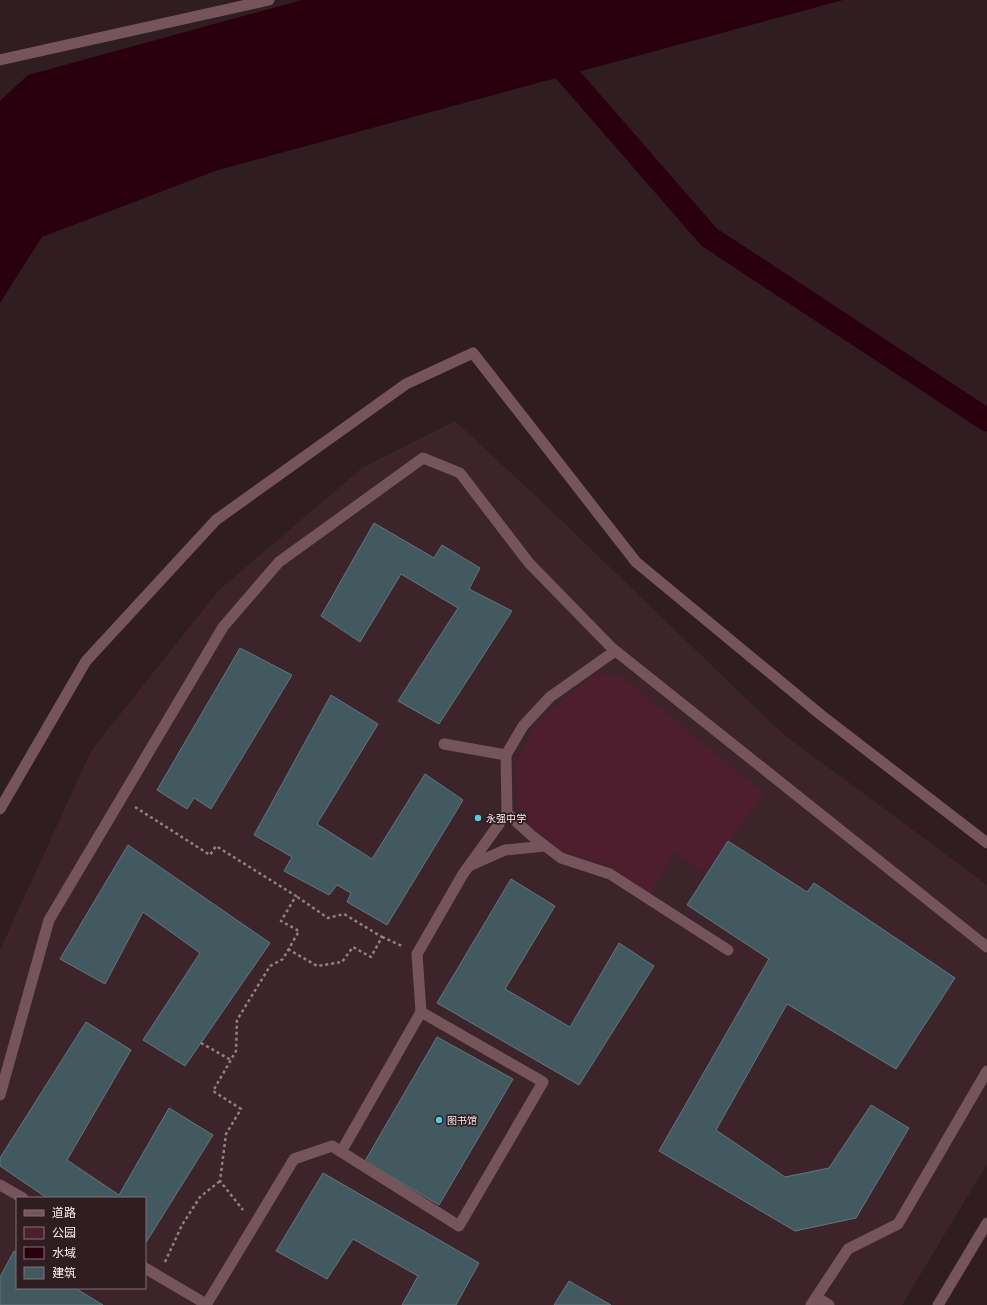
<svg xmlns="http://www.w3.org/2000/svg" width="987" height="1305" font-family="Barlow,'Noto Sans SC',sans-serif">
<rect width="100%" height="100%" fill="#2f1d21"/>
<path fill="#3c242a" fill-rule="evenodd" d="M455,421L537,497L782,733L987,885V1164L902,1305H0V950L91,751L218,591L362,468ZM17,1198H145V1288H17Z"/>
<polygon fill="#4f1e2e" points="596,674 620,676 764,794 704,873 674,852 650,894 614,868 562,850 533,831 517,804 517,760 540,719"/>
<polygon fill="#2a000e" points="302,0 843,0 218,170 42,237 0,303 0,101 28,75"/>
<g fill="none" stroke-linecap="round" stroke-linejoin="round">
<polyline stroke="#2a000e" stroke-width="23" points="548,52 709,237 987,420"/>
</g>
<g fill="#42595f" stroke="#60787e">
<polygon points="374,523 434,558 442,545 480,568 469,589 512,611 439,724 398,701 458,608 401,574 360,642 321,616"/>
<polygon points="240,648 292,675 211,809 194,798 187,809 157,790"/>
<polygon points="331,695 378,724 317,824 372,859 425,774 463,800 387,925 347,902 351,893 337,885 329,895 284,871 292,857 254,835"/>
<polygon points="728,841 807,892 814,883 955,978 896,1069 787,1004 716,1130 785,1177 829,1168 871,1105 909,1128 856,1218 795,1231 659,1151 769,959 687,905"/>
<polygon points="128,845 270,943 185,1066 143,1040 200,953 143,912 105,984 60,959"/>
<polygon points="511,879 555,906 505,989 570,1027 619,943 654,966 579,1085 437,1003"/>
<polygon points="86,1022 131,1050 67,1160 119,1195 169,1108 213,1135 145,1244 145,1198 47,1198 0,1166 0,1158"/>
<polygon points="437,1037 513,1079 439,1205 365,1161"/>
<polygon points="323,1173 479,1263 456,1305 402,1305 418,1276 353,1239 327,1279 276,1251"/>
<polygon points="14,1251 17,1253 17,1288 75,1288 103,1305 0,1305 0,1277"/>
<polygon points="569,1281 611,1305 554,1305"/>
</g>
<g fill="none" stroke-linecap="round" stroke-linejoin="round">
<g stroke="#908184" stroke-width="2.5" stroke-dasharray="3 3" stroke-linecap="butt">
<polyline points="135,807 210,855 216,846 296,896 281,921 299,931 283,959 270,966 237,1020 236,1051 213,1091 241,1109 226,1134 220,1181 243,1210"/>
<polyline points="382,937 402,946"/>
<polyline points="288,949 317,966 342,962 353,947 371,957 382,937 344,914 328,918 296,896"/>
<polyline points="201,1043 231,1060"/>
<polyline points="165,1262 182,1225 200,1197 220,1181"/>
</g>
<g stroke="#75545c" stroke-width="11">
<polyline points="506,755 523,726 550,697 615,651"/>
<polyline points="507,813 531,835 561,858 610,874 728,950"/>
<polyline points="469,866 505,850 545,846"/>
<polyline points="0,1095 49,920 223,627 279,562 423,458 460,473 529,563 612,648 987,947"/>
<polyline points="341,1152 421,1012 417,954 463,874 507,813 506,755 444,744"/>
<polyline points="0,1185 23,1198"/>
<polyline points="145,1268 206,1304"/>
<polyline points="206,1305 294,1159 332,1146 459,1226 543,1082 421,1012"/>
<polyline points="811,1305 848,1249 898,1224 987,1071"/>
</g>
<g stroke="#75545c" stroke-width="11">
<polyline points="0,60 269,0"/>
<polyline points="816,1297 829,1305"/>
</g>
<g stroke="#75545c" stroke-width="11">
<polyline points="0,809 86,661 216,520 406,384 473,353 636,562 821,715 987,843"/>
<polyline points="938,1305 987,1223"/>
</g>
</g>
<g fill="#58c8e4" stroke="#2f1d21" stroke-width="1.5">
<circle cx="478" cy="818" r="4"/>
<circle cx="439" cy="1120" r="4"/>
</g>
<g text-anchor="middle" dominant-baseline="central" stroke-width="3.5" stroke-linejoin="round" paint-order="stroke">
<g font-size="10" fill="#fceff2" stroke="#2f1d21" text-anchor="start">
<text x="486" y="818">永强中学</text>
<text x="447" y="1120">图书馆</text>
</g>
</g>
<rect x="16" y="1197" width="130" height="92" fill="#2f1d21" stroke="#817175"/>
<rect x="24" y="1210" width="20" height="6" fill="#75545c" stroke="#817175"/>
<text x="52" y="1217" font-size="12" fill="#fceff2">道路</text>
<rect x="24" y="1227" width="20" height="12" fill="#4f1e2e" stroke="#817175"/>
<text x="52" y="1237" font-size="12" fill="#fceff2">公园</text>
<rect x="24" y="1247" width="20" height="12" fill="#2a000e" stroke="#817175"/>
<text x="52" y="1257" font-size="12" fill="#fceff2">水域</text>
<rect x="24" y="1267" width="20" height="12" fill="#42595f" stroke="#817175"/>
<text x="52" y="1277" font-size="12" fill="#fceff2">建筑</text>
</svg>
